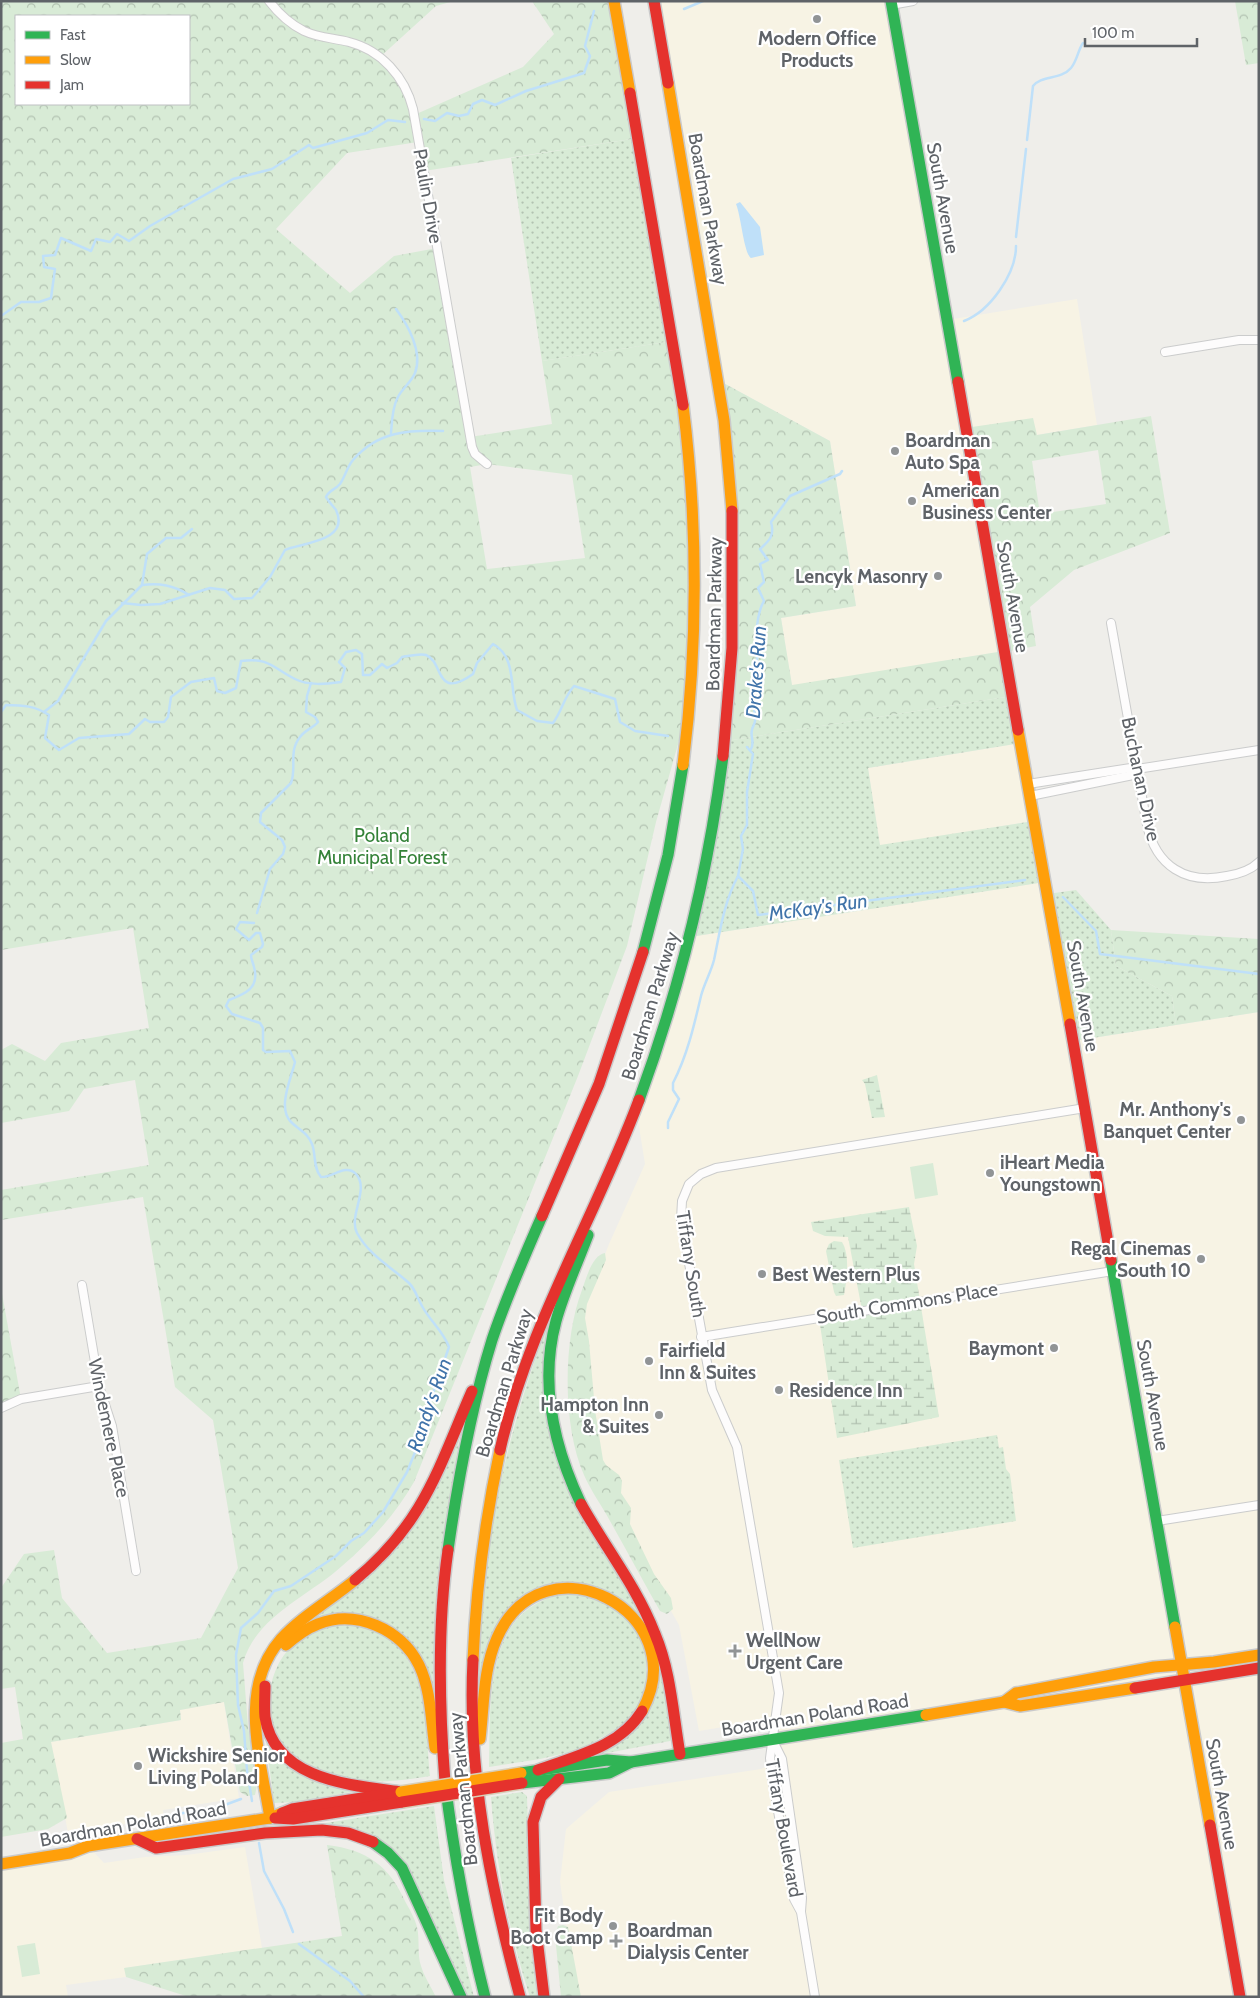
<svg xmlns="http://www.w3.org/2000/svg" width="1260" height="1998" font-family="Cabin,sans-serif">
<defs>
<pattern id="grass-dots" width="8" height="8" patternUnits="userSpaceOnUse" patternTransform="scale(1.25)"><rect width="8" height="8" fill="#d8ebd6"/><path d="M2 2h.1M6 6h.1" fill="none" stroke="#b2c2b1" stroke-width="1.8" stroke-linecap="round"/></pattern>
<pattern id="forest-crowns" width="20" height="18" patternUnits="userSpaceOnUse" patternTransform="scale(1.25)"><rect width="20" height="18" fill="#d8ebd6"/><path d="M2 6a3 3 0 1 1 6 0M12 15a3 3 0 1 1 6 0" fill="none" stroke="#b2c2b1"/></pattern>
<pattern id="wetland-marsh" width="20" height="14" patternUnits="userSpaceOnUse" patternTransform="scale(1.25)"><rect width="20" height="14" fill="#d8ebd6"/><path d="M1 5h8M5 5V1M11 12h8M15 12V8" fill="none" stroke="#b2c2b1"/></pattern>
</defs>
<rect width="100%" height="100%" fill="#efeeea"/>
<g fill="#f7f3e4">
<polygon points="654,1 891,1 947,320 1077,299 1097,425 1036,435 1033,418 1005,651 792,686 781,618 856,606 830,441 718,380"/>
<polygon points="1021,743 1034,821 880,846 868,768"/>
<polygon points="1045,882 1073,1041 1259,1012 1259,1997 577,1997 560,1882 566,1829 609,1792 761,1769 782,1759 772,1739 778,1739 765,1720 699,1731 679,1625 622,1525 597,1465 581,1317 609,1244 645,1164 636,1108 690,937"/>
<polygon points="224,1702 239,1798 163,1810 164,1818 68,1833 51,1742 181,1720 180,1710"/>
<polygon points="88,1846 104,1863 145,1857 186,1855 245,1847 262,1948 125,1968 126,1977 66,1985 68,1997 1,1997 1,1864"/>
</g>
<g fill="url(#grass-dots)">
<polygon points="638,138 673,341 542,361 511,158"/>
<polygon points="1012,696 1021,743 868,768 880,845 1034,821 1045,882 690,937 726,741"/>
<polygon points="1076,890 1111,930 1116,966 1172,996 1176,1025 1073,1041 1047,894"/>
<path d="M549,1321L548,1424L647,1621L581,1585L516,1606L477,1691C479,1651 480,1612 485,1572C496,1486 518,1403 549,1321Z"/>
<path d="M460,1435C446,1519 434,1600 433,1685H430L380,1623L307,1625L366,1577Z"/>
<polygon points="997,1435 999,1448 1003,1447 1006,1469 1010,1474 1016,1521 853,1548 839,1460"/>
<path d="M573,1593L600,1598L629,1618L646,1646V1695L628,1723L579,1750L540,1759L489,1767C491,1699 482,1602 573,1593Z"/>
<path d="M335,1625C346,1626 359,1625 370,1629C430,1651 425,1723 430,1776C387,1783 358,1786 317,1769C312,1767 304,1765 299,1762C261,1736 260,1674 294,1644C306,1634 320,1630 335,1625Z"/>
<polygon points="662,1663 672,1737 670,1741 597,1755 620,1741 658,1664"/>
<polygon points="264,1726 303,1776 352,1792 296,1802 274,1803"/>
<path d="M522,1792L527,1796L531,1948L537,1997H530C509,1932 496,1865 491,1797Z"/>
<polygon points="434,1806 444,1880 474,1997 465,1997 403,1862 313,1825"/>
</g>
<g fill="url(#forest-crowns)" fill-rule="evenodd">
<path d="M1,1H454L436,6L380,57L394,71L414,115L523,67L554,34L532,1H614L638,138L424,171L418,142L347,153L276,229L350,293L394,256L437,248L470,437L552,424L542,361L673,341L690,470V702L656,822L627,946L578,1076L414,1482C395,1515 371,1541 342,1566C309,1596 256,1616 243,1663L248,1726L257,1785L255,1795L247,1796L240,1792L224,1702L180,1710L181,1720L51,1742L67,1818L48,1829L1,1837V1743L23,1739L15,1687L1,1689V1588L24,1554L54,1550L62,1598L107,1653L201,1638L238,1568L213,1420L175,1387L143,1197L1,1220V1190L149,1165L135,1080L84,1089L69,1111L1,1123V1050L12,1044L45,1061L61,1043L149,1028L133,928L1,950ZM16,16H189V104H16ZM487,464L572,475L585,558L487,569L470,467Z"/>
<polygon points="1235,1 1259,1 1259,63 1246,65"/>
<path d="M718,380L830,441L856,606L781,618L792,685L1004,651L965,428L1033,418L1037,435L1151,416L1170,533L1074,570L1030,607L1036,646L1005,652L1012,696L726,741L734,610ZM1098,450L1106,504L1040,514L1032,461Z"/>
<polygon points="1111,930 1259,939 1259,1012 1176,1025 1172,996 1116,966"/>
<path d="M605,1253L606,1260L587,1304L585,1318L589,1341L595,1410L603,1460L606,1465L619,1475L622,1481L621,1493L631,1508L630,1524L654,1574L671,1598L673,1609L667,1614L660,1611C643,1581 627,1551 610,1521C602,1506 591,1491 584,1475C562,1426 563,1339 582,1290C586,1279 592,1255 605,1253Z"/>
<polygon points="1,1288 21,1399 1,1408"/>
<path d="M327,1845C367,1850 389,1865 406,1903C410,1910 415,1919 417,1927C420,1940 417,1954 421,1966C424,1976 431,1987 436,1997H189L126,1977L124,1968L342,1936Z"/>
<polygon points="563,1925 568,1927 581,1997 561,1997 555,1935 558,1926"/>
</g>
<g fill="url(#wetland-marsh)">
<polygon points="877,1075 885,1117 872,1118 865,1084 862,1080"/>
<polygon points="909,1207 917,1246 914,1264 939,1417 837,1438 819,1318 862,1310 848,1237 825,1236 813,1231 811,1222"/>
<path d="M834,1241L842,1242C850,1255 847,1279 844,1295L836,1296L834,1292L826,1251L829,1244Z"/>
</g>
<g fill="#d8ebd6">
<polygon points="933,1163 938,1195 915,1199 910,1167"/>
<polygon points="35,1943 40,1974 22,1977 17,1946"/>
</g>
<path fill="#bfe0f9" d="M740,202L760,227L764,255L751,258C744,254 741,216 736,204Z"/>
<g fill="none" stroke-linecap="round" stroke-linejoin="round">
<g stroke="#bfe0f9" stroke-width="2.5">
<polyline points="684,9 703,1"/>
<polyline points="424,119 435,121 447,113 459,116 468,114 473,104 482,100 495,105 526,91 584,73 590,56 585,46 594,11"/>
<path d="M1027,140L1033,86C1041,75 1061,80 1071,68C1077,61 1078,50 1083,43"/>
<polyline points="1016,237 1026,149"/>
<polyline points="1,316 21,302 39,302 51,298 55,269 44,267 43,256 55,255 61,238 91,251 96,239 110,242 117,234 129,241 150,226 233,179 272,169 309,145 313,148 367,133 388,120 405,122"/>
<path d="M964,321C990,311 1016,274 1016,246"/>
<path d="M391,433C392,422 392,409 397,399C401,389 411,383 415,373C423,352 408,325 396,309"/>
<path d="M142,585C160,583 173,585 189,595"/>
<path d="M122,603L141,605L160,604L210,588L225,590L234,599L252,598L270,577L285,550C299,543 351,542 336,510C333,506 329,502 326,497C329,490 335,490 340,484C345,477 347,467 353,460C378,431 408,430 443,431"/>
<path d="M1,712L6,705C23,705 35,706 49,715L45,738L59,750L79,738L129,734L145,719L150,722H164L168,717L171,697L191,682L214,678L217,691L225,693L236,688L241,661C269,657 273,668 295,679C309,686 326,684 341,682L345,668L339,662L346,652L356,650L362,654L363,675H370L382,664L387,668L397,663L402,657C409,656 420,653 426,655C444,662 435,701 473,674L477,663L493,644C517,657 509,688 517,710L537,721L553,723C562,711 564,697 574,686L615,699L620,722L635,731L668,736"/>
<polyline points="44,712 58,701 106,621 142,585 147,554 166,538 181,538 192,529"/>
<polyline points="747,747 753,754 747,792 747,825 741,836 743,849 738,876 753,891 758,915 1025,880"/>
<path d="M751,749C755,742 750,737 752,730C752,727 756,723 755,719C752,700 758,679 757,658L760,654L756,646C759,640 756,633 757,626C758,618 759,609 764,601L758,588L764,582L760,564L768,560L760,549C769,541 775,536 771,522L790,496L840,474L842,471"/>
<polyline points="1063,897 1096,931 1100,954 1259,974"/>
<path d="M257,913L270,869L283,854L285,847L282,840L260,822L261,813L291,783C297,768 288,752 300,737C305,730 313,728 318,722L315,717L306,712L307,696L311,683"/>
<path d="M668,1128V1122L679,1099L673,1090V1083C687,1056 694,1026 701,996C704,984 711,972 714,960C720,931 724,902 738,876"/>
<path d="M252,1801L247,1770L244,1731L238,1705L236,1655L241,1628L258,1613L274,1591L291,1586L336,1556L351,1541L364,1533L383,1512L407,1472L418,1445L424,1419L449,1347C443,1331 430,1321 422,1306C417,1298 416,1290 409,1283C391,1267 369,1255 357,1233C348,1216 370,1189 356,1174C346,1163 332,1178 321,1177C313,1168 316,1154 312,1144C307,1132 299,1130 291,1122C277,1108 291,1079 295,1062L290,1051L266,1052L263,1050V1028L260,1023L232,1014L226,1006L229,1000C245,994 260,988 254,967C253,962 251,960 251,955L262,947L263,944L260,933H256L249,940L236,929L240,922L254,923"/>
<polyline points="167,1816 222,1806 241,1799"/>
<polyline points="259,1843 264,1871 284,1909 293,1932"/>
<polyline points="299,1944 350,1981 364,1997"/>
</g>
<g stroke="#cbcccc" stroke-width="10">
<g id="street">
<path d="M269,1C279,14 290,24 304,31C319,38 334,38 349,42C381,50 405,77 413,109L472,447L475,454L487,464"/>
<polyline points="891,5 913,1"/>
<polyline points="1165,352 1239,340 1259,340"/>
<path d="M1111,623L1147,825C1156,866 1186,885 1227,876C1239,874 1250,871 1259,862"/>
<polyline points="1137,769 1259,750"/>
<polyline points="1028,784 1137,767"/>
<polyline points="1030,796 1138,774"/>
<polyline points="82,1285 99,1386 112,1426 136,1571"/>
<polyline points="701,1337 1113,1271"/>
<polyline points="1,1408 21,1399 99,1386"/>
<polyline points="1157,1521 1259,1505"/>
<polyline points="772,1739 782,1759 802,1898 801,1911"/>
<polyline points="815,1997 801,1912 794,1899 772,1778 770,1758 779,1693 737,1447 712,1390 681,1219 682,1201 689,1184 701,1174 716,1168 1085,1108"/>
</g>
</g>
<g stroke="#cacacb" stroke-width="14">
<g id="fast">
<polyline points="891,1 958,382"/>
<polyline points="643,952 668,855 683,765"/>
<path d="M639,1100C680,988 708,874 723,756"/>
<polyline points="1111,1260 1175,1627"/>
<path d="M581,1504C554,1447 539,1384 556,1321C564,1292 577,1264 588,1235"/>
<path d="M448,1550C458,1480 471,1408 492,1340C506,1298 524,1257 542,1216"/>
<polyline points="521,1773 607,1760 631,1762 926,1715"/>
<path d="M445,1782C454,1855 467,1926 485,1997"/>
<polyline points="522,1783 609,1773 631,1762"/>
<polyline points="373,1842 388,1853 402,1868 461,1997"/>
</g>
</g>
<g stroke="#cacacb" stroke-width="14">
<g id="slow">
<polyline points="614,1 630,93"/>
<polyline points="668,83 724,420 732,511"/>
<path d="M683,405C698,525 698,645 683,765"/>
<polyline points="1018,730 1070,1024"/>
<polyline points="1175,1627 1210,1825"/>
<path d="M286,1645C296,1636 305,1629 318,1624C356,1609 401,1629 419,1665C431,1690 431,1721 435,1748"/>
<path d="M473,1660C476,1589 485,1520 500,1450"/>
<polyline points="1004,1702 1016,1693 1154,1667 1214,1662 1259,1655"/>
<polyline points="926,1715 1004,1702 1020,1706 1135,1688"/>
<path d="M480,1739C484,1706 483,1669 497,1638C543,1533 696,1612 642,1711"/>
<path d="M270,1818C261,1760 237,1689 281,1639C302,1616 331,1600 355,1580"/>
<polyline points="1,1864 70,1853 88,1846 270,1818 282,1813"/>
</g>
</g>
<g stroke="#cacacb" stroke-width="14">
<g id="jam">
<polyline points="654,1 668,83"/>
<polyline points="630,93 683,405"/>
<polyline points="958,382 1018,730"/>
<polyline points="723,756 732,648 732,511"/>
<polyline points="1070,1024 1111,1260"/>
<polyline points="542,1216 599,1084 643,952"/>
<path d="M500,1450C528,1326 595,1218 639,1100"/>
<path d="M581,1504C605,1547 637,1587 655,1634C671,1672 673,1714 680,1754"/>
<path d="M355,1580C424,1523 438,1469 472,1391"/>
<path d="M473,1660C467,1774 491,1888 520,1997"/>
<path d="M265,1686C265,1696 264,1707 265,1717C275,1780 350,1785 401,1792"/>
<polyline points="1135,1688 1259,1668"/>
<path d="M538,1770C576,1756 620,1747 642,1711"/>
<path d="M445,1782C439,1705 437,1626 448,1550"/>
<polyline points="282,1813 292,1809 394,1793"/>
<polyline points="275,1818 293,1819 402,1802"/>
<polyline points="1210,1825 1240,1997"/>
<polyline points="137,1839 156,1848 265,1833 322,1830 348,1833 373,1842"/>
<polyline points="544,1997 536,1930 533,1822 541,1797 559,1779"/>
</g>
</g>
<use href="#street" stroke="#fdfcfc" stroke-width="8"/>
<use href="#fast" stroke="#30b455" stroke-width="11"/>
<use href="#slow" stroke="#ff9f0a" stroke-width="11"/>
<use href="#jam" stroke="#e5322d" stroke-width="11"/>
<g stroke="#d7ceb8" stroke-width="14" stroke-linecap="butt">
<polyline id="slow-bridge" points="401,1792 521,1773"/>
</g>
<g stroke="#d7ceb8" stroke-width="14" stroke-linecap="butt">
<polyline id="jam-bridge" points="402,1802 522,1783"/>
</g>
<use href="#slow-bridge" stroke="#ff9f0a" stroke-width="11"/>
<use href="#jam-bridge" stroke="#e5322d" stroke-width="11"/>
</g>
<g fill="#919496" stroke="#fff" stroke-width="2">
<circle cx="817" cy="19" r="5"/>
<circle cx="895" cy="451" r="5"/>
<circle cx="912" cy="501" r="5"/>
<circle cx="938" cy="576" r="5"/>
<circle cx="1241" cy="1120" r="5"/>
<circle cx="990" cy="1173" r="5"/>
<circle cx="1201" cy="1259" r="5"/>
<circle cx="762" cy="1274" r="5"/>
<circle cx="1054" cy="1348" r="5"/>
<circle cx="649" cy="1361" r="5"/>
<circle cx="779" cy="1390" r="5"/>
<circle cx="659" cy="1415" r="5"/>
<path d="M732.5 1643.5h5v5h5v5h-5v5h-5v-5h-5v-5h5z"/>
<circle cx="138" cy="1766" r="5"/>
<circle cx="613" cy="1926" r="5"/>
<path d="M613.5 1933.5h5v5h5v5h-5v5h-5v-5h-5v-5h5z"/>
</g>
<g text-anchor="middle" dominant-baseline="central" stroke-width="4.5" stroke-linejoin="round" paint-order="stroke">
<g font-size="19" font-weight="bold" fill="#5f6368" stroke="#fff" text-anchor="start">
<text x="817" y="38" text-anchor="middle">Modern Office<tspan x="817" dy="22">Products</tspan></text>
<text x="905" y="440">Boardman<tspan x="905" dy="22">Auto Spa</tspan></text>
<text x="922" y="490">American<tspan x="922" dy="22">Business Center</tspan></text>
<text x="928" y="576" text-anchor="end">Lencyk Masonry</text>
<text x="1231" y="1109" text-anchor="end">Mr. Anthony's<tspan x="1231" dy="22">Banquet Center</tspan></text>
<text x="1000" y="1162">iHeart Media<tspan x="1000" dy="22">Youngstown</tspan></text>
<text x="1191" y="1248" text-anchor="end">Regal Cinemas<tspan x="1191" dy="22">South 10</tspan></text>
<text x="772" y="1274">Best Western Plus</text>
<text x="1044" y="1348" text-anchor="end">Baymont</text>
<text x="659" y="1350">Fairfield<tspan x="659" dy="22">Inn &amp; Suites</tspan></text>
<text x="789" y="1390">Residence Inn</text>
<text x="649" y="1404" text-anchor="end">Hampton Inn<tspan x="649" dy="22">&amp; Suites</tspan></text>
<text x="746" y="1640">WellNow<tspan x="746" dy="22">Urgent Care</tspan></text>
<text x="148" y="1755">Wickshire Senior<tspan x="148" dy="22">Living Poland</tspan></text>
<text x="603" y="1915" text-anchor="end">Fit Body<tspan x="603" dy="22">Boot Camp</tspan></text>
<text x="627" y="1930">Boardman<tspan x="627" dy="22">Dialysis Center</tspan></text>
</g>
<g font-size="19" fill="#5f6368" stroke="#fff">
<text transform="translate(428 196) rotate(80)">Paulin Drive</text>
<text transform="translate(943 198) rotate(80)">South Avenue</text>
<text transform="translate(708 209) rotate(80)">Boardman Parkway</text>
<text transform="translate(1013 597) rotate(80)">South Avenue</text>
<text transform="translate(714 614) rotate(-89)">Boardman Parkway</text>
<text transform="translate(1141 779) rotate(78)">Buchanan Drive</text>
<text transform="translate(1083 996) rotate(80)">South Avenue</text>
<text transform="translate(650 1006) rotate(-73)">Boardman Parkway</text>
<text transform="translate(691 1264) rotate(81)">Tiffany South</text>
<text transform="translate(907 1303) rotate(-9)">South Commons Place</text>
<text transform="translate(504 1383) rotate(-73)">Boardman Parkway</text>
<text transform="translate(1153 1395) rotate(80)">South Avenue</text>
<text transform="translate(109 1428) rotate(78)">Windemere Place</text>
<text transform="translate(815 1715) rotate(-9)">Boardman Poland Road</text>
<text transform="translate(463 1789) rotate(-96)">Boardman Parkway</text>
<text transform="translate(1222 1794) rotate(80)">South Avenue</text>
<text transform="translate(133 1824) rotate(-10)">Boardman Poland Road</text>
<text transform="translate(784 1828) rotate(80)">Tiffany Boulevard</text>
</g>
<g font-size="19" fill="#348238" stroke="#fff">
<text x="382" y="835">Poland<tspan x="382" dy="22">Municipal Forest</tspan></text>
</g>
<g font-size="20" font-style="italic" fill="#4174aa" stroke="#fff">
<text transform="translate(756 672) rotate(-86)">Drake's Run</text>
<text transform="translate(818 907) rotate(-8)">McKay's Run</text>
<text transform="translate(429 1405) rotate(-71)">Randy's Run</text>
</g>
</g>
<rect width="1260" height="1998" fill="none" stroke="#5f6368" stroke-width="5"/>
<rect x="15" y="15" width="175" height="90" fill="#ffffff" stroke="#bfc1c3"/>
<rect x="25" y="31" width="25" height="8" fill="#30b455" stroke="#bfc1c3"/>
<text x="60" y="40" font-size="15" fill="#5f6368">Fast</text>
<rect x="25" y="56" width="25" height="8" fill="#ff9f0a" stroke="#bfc1c3"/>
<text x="60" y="65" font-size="15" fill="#5f6368">Slow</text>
<rect x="25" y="81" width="25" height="8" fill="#e5322d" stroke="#bfc1c3"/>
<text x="60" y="90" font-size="15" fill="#5f6368">Jam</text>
<path d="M1085 38v8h112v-8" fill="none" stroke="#5f6368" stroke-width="2.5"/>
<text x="1092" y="38" font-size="15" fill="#5f6368" stroke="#ffffff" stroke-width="4" paint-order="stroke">100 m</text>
</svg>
